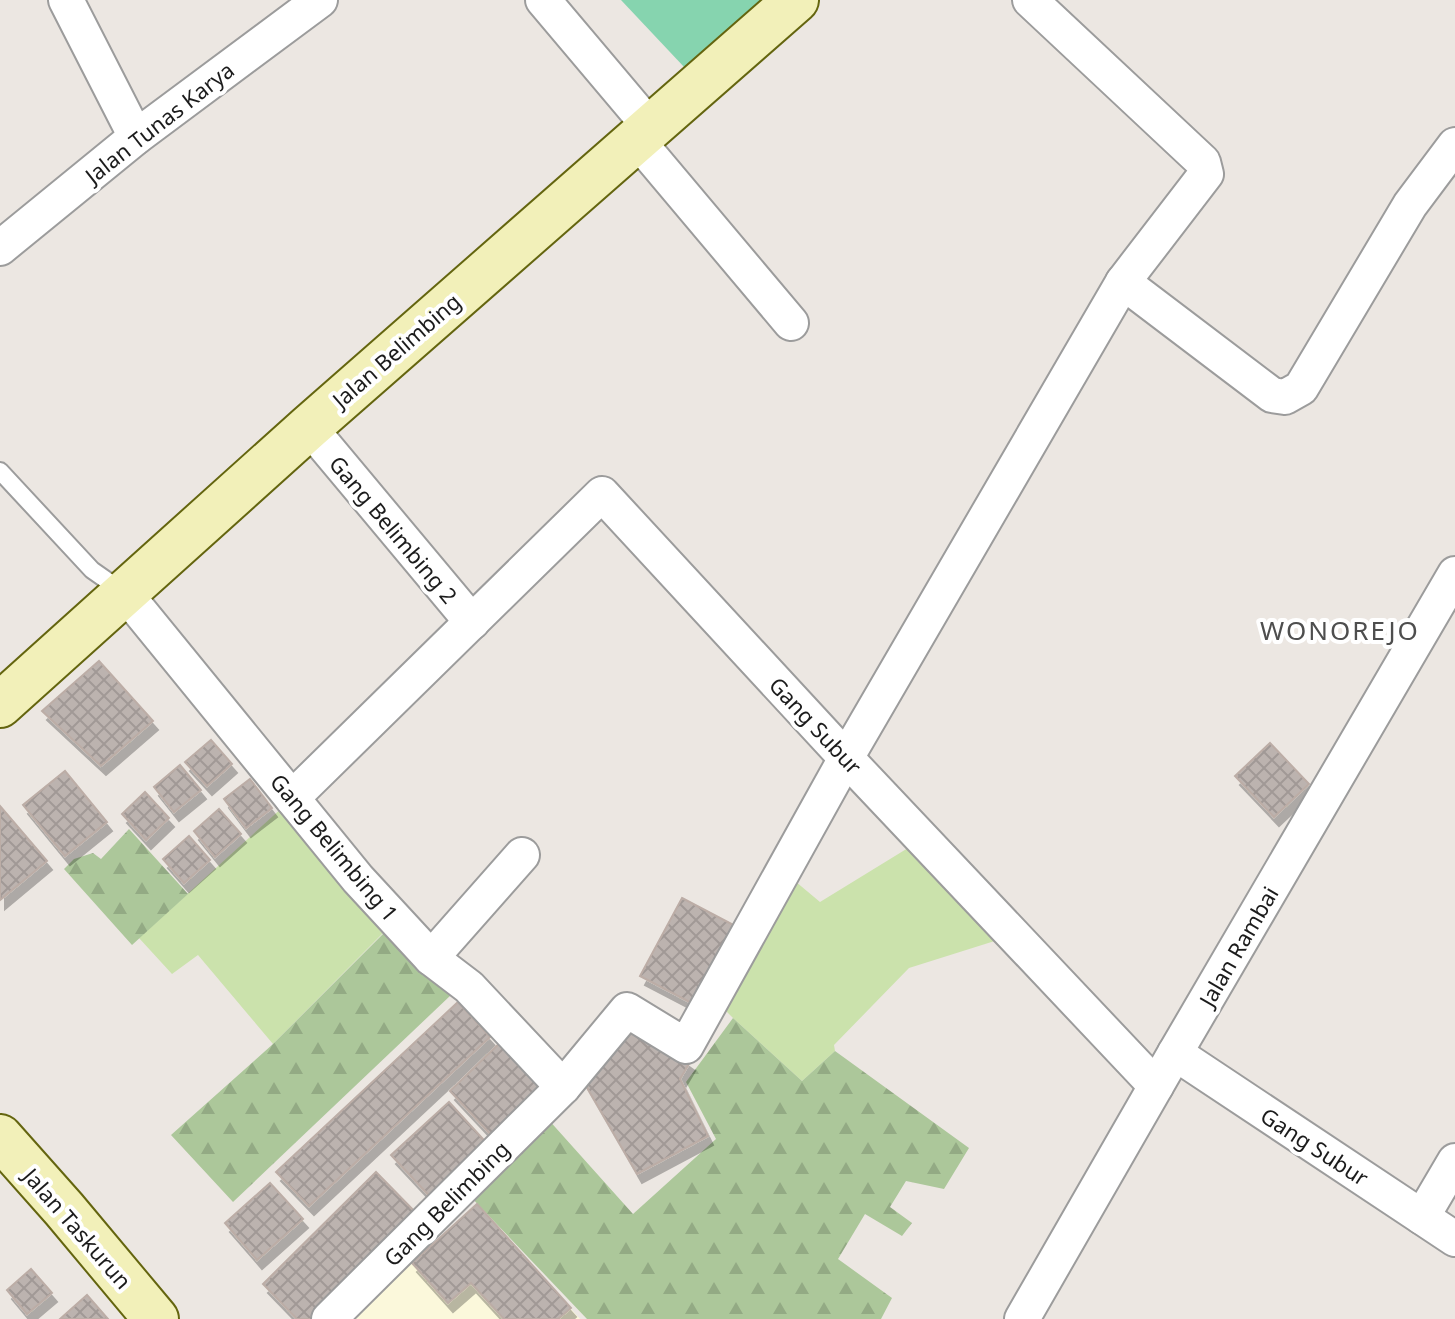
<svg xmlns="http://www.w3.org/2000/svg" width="1455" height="1319" font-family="'Noto Sans',sans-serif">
<defs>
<pattern id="forest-firs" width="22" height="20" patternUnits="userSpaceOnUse" patternTransform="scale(2)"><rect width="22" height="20" fill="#acc79a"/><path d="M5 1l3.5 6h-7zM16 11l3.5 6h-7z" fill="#93aa84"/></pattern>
<pattern id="building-cross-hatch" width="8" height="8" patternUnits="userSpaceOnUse" patternTransform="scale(2)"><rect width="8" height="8" fill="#bcb3af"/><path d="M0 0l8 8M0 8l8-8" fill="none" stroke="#a19996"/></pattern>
<filter id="shadow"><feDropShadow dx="5" dy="9" stdDeviation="0" flood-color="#0004"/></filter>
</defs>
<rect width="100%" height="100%" fill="#ece7e2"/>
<polygon fill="#fbf8db" points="477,1204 580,1319 349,1319 412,1263"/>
<g fill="#cbe2ac">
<polygon points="284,806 388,928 273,1044 198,955 172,974 139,938"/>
<polygon points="908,848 1001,939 909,968 834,1045 835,1051 802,1081 733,1018 713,998 783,871 820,902"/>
</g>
<g fill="url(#forest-firs)">
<polygon points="129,829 188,894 132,945 64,869 74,859 93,853 101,859"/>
<polygon points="388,929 451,995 233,1202 171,1135 273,1044"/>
<polygon points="733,1018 802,1081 835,1051 969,1148 944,1189 906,1181 890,1207 912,1223 902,1236 865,1214 838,1259 892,1298 881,1319 587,1319 468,1194 547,1118 633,1214 716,1139 686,1082"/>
</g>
<polygon fill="#86d4af" points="621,0 763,0 685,68"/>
<g fill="url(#building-cross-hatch)" stroke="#bcada6" stroke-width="2" filter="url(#shadow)">
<polygon points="99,661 153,721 101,766 42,711"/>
<polygon points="211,740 232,764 207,786 185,762"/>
<polygon points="1270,743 1309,784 1274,817 1235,776"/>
<polygon points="180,765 201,790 174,812 154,787"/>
<polygon points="65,771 107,822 65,856 23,805"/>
<polygon points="250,779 272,808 246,828 224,799"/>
<polygon points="145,792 169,818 146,840 122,814"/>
<polygon points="0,806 47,861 0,900"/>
<polygon points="219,809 241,834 215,857 194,831"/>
<polygon points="189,836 210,860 184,883 163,859"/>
<polygon points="682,898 741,929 699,1007 640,976"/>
<polygon points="458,1002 490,1037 309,1206 276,1172"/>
<polygon points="633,1021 690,1062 680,1079 708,1136 637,1174 578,1072"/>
<polygon points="506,1037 552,1084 495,1139 450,1091"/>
<polygon points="449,1102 493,1150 436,1203 391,1155"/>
<polygon points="376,1172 425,1222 327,1319 297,1319 263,1284"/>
<polygon points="270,1183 303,1219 257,1260 225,1223"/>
<polygon points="477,1204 571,1308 558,1319 504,1319 471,1283 448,1303 412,1263"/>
<polygon points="31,1269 52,1293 27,1314 7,1290"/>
<polygon points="87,1295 108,1319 60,1319"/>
</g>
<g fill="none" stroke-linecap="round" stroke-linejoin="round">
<g stroke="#9c9c9c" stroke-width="20">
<polyline id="lane" points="0,471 92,570 122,591"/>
</g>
<g stroke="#9c9c9c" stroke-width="38">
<g id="street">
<polyline points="66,0 136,137"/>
<polyline points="543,0 651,128"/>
<polyline points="637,140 791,323"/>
<polyline points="0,248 136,137 320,0"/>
<polyline points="1123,282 1272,395 1285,397 1301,388 1410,205 1455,145"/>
<polyline points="309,427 472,622"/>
<polyline points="124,592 358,879 431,958 469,987 563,1087"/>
<polyline points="292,798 602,494 846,758 1156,1086"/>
<polyline points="431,958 522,855"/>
<polyline points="1175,1053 1455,1239"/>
<polyline points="1422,1217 1455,1161"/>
<polyline points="329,1319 563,1087 627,1010 686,1046 846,758 1123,282 1206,174 1203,162 1030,0"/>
<polyline points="1022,1319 1175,1053 1455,574"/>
</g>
</g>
<g stroke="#64650f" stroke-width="48">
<g id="secondary">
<polyline points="0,705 309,427 796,0"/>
<polyline points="0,1137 64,1209 156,1319"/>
</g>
</g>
<use href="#lane" stroke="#fff" stroke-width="16"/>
<use href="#street" stroke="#fff" stroke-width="34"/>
<use href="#secondary" stroke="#f2f0b9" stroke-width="44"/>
</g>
<g text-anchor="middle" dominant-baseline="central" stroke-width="8" stroke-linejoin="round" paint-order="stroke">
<g font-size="22" fill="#1b1b1b" stroke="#fff">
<text transform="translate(159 122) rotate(-38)">Jalan Tunas Karya</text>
<text transform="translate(396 350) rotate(-41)">Jalan Belimbing</text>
<text transform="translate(394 529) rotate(50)">Gang Belimbing 2</text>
<text transform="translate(816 725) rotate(47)">Gang Subur</text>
<text transform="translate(335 847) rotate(50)">Gang Belimbing 1</text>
<text transform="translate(1238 946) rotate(-60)">Jalan Rambai</text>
<text transform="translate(1315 1146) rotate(33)">Gang Subur</text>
<text transform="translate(446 1203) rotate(-45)">Gang Belimbing</text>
<text transform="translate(78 1228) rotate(49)">Jalan Taskurun</text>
</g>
<g font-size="26" letter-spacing="2" fill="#4e4e4e" stroke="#fff">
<text x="1340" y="630">WONOREJO</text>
</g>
</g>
</svg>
